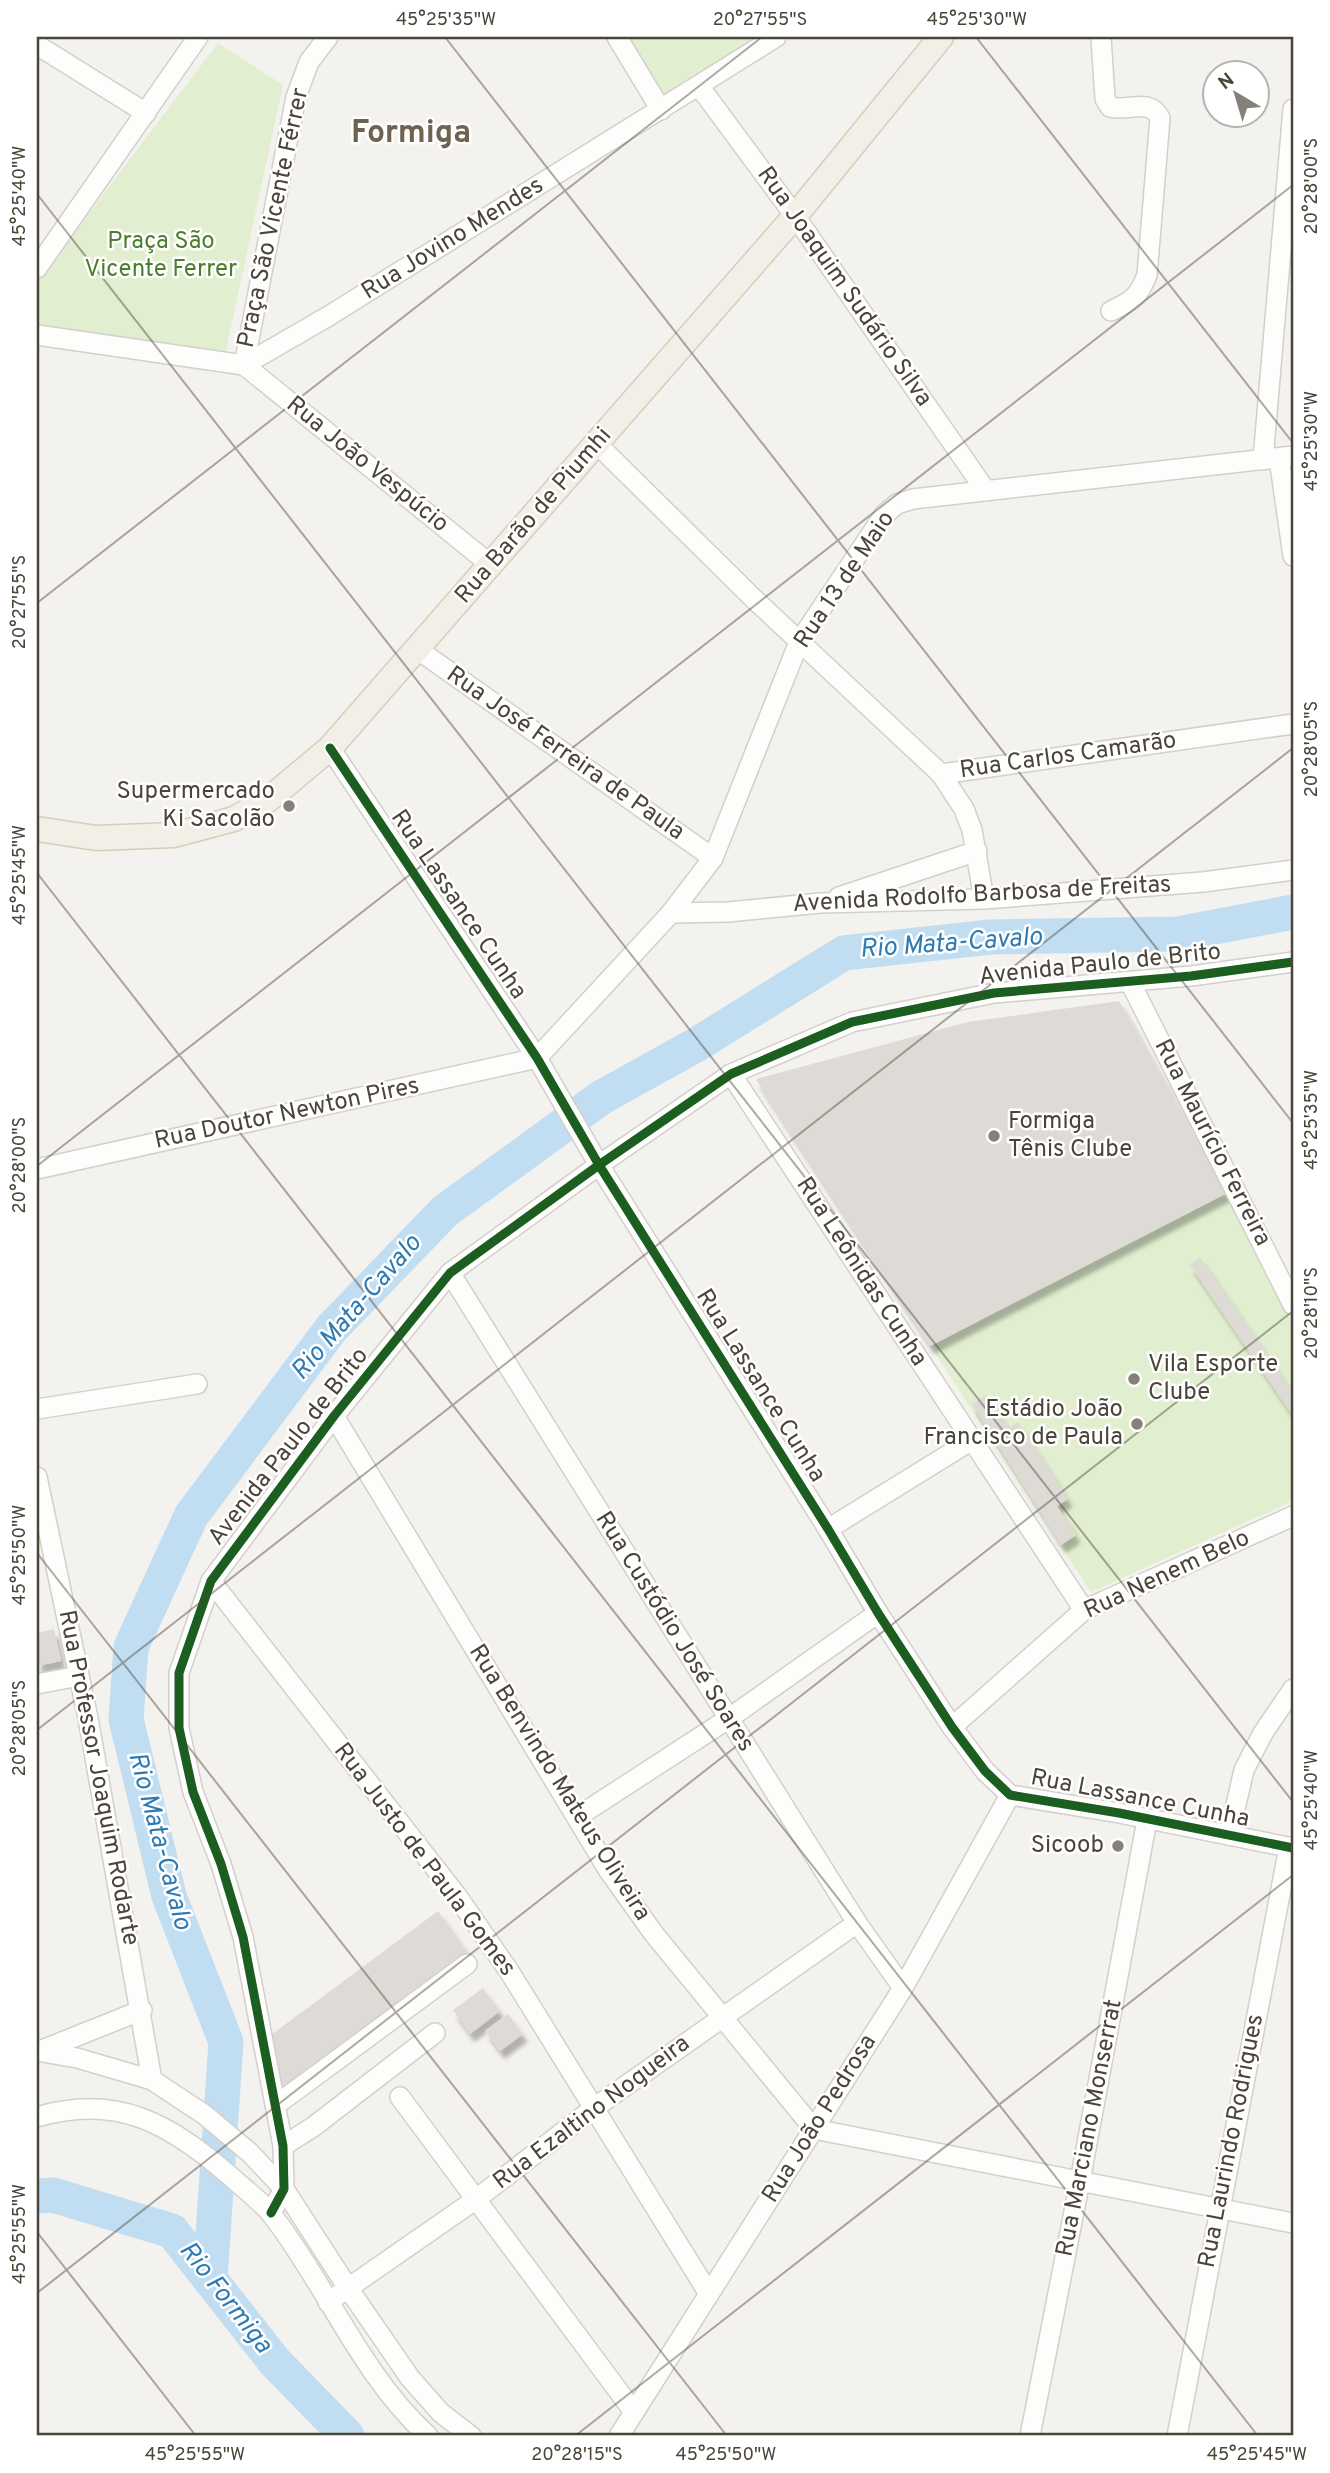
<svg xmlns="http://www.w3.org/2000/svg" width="1330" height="2473" font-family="Overpass,sans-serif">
<defs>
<filter id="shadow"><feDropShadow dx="4.5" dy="8" stdDeviation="2" flood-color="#0004"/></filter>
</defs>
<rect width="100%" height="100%" fill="#f4f2ee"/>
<g fill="#e1eecf">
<polygon points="628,37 763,37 666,99"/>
<polygon points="218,43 283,85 225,355 37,324 37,282"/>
<polygon points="1227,1193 1293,1323 1293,1501 1091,1592 930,1346"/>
</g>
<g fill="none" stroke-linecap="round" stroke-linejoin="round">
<g stroke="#c0ddf1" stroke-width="35">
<polyline points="37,2196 53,2195 172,2231 275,2362 347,2436"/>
<polyline points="210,2279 226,2042 169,1896 126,1719 131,1647 191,1516 331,1329 445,1211 602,1097 696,1045 844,953 990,937 1178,934 1293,912"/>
</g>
</g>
<g fill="#dedbd6" filter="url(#shadow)">
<polygon points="1119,1001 1227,1193 930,1346 756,1079 968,1022"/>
<polygon points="1200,1257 1293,1393 1293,1416 1190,1265"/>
<polygon points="986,1395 1008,1429 1018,1422 1068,1499 1057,1506 1076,1535 1061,1545 972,1404"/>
<polygon points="54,1629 61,1661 37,1666 37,1633"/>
<polygon points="438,1911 470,1956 283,2091 271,2035"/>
<polygon points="483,1988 500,2011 470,2034 453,2010"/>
<polygon points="508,2014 523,2034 500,2051 485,2031"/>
</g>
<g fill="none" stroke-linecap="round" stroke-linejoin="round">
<g stroke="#d2d0cb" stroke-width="22">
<g id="minor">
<polyline points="617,37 661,110"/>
<path d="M1101,37L1105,99L1110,107C1129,112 1149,97 1160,118L1147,275C1138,298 1132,301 1111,311"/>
<polyline points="37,45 146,113"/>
<polyline points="699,86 795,216 986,491"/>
<polyline points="37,268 198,37"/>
<polyline points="37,335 244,365"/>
<polyline points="244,365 327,317 776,37"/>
<polyline points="244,365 296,97 309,62 328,37"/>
<polyline points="244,365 491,565"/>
<polyline points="597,444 754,599 941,774 1293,724"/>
<polyline points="1279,458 1293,556"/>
<polyline points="1263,460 1293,109"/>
<polyline points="417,649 713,858"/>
<polyline points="330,748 537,1058 599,1165 828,1529 878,1613 952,1727 985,1771 1010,1795 1119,1813 1293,1848"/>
<polyline points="941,774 964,809 972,830 984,899"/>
<polyline points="839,897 977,851"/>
<polyline points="671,913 728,912 820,903 984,899 1203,882 1293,870"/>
<polyline points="1130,982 1293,1305"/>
<polyline points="537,1058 671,913 713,858 799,642 884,515 897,504 913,499 1293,456"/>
<polyline points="731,1074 1084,1610"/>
<polyline points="37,1169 537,1058"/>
<polyline points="450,1273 857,1923 903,1988"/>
<polyline points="37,1409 197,1384"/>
<polyline points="334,1416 609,1871 654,1934 814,2129 1293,2223"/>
<polyline points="37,1477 88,1718 152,2080"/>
<polyline points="828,1529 972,1440"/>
<polyline points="211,1581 457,1896 509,1971 709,2294"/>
<polyline points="37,1684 79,1676"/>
<polyline points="952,1727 1084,1610 1293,1516"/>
<polyline points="577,1817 728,1719 878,1613"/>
<polyline points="1229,1835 1244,1770 1263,1733 1293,1689"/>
<polyline points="42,2050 142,2010"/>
<polyline points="37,2051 77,2058 152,2080 205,2115 250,2153 284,2189 348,2288 410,2378 441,2413 471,2436"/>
<polyline points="400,2097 634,2412"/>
<polyline points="276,2105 467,1964"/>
<path d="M37,2117C117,2093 170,2124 229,2175C243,2188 260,2200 272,2215C327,2286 361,2375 428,2436"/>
<polyline points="283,2146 313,2127 435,2033"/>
<polyline points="271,2213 284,2189 283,2146 243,1937 221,1864 193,1792 179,1728 179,1673 211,1581 334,1416 450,1273 599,1165 731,1074 852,1022 994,993 1191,976 1293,962"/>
<polyline points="328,2302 475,2200 594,2108 857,1923"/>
<polyline points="619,2436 903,1988 1010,1795"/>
<polyline points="1030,2436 1080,2181 1147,1820"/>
<polyline points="1177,2436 1289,1847"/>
</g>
</g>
<g stroke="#d6cebb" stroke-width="27">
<polyline id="major" points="37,829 96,838 174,835 234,819 269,799 330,748 795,216 941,37"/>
</g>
<use href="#minor" stroke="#fdfdfc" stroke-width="19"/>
<use href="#major" stroke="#f2efe6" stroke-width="24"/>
<g stroke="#fff" stroke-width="13">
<g id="cycleway">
<polyline points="330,748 537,1058 599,1165 828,1529 878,1613 952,1727 985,1771 1010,1795 1119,1813 1293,1848"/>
<polyline points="271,2213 284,2189 283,2146 243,1937 221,1864 193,1792 179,1728 179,1673 211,1581 334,1416 450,1273 599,1165 731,1074 852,1022 994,993 1191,976 1293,962"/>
</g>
</g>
<use href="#cycleway" stroke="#1b5e20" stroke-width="9"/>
</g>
<path fill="none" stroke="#4b4439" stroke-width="2" stroke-opacity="0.45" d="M445,37L1293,1123M976,37L1293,443M37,40L41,37M37,194L1293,1802M37,603L762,37M37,873L1258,2436M37,1166L1293,185M37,1553L727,2436M37,1730L1293,748M37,2232L196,2436M37,2293L1293,1311M575,2436L1293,1875"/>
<g fill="#868178" stroke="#fff" stroke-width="2.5">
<circle cx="289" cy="806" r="7"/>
<circle cx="994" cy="1136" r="7"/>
<circle cx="1134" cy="1379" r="7"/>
<circle cx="1137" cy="1424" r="7"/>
<circle cx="1118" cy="1846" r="7"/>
</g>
<g text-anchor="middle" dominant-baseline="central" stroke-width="5" stroke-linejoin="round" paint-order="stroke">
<g font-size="24" fill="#4b4439" stroke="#fff">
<text transform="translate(274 218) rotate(-78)">Praça São Vicente Férrer</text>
<text transform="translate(453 239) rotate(-32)">Rua Jovino Mendes</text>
<text transform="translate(844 287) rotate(55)">Rua Joaquim Sudário Silva</text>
<text transform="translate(367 465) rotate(39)">Rua João Vespúcio</text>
<text transform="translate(534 516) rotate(-49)">Rua Barão de Piumhi</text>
<text transform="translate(845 580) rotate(-56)">Rua 13 de Maio</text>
<text transform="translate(565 754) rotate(35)">Rua José Ferreira de Paula</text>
<text transform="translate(1068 756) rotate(-8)">Rua Carlos Camarão</text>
<text transform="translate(982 895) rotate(-3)">Avenida Rodolfo Barbosa de Freitas</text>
<text transform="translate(458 905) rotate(56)">Rua Lassance Cunha</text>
<text transform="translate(1100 965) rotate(-6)">Avenida Paulo de Brito</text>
<text transform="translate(287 1114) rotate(-12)">Rua Doutor Newton Pires</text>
<text transform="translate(1212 1143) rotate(63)">Rua Maurício Ferreira</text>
<text transform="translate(861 1272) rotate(57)">Rua Leônidas Cunha</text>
<text transform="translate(760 1386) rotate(58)">Rua Lassance Cunha</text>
<text transform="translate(289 1447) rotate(-52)">Avenida Paulo de Brito</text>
<text transform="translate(1167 1575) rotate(-25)">Rua Nenem Belo</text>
<text transform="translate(674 1632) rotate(58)">Rua Custódio José Soares</text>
<text transform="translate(98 1778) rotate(79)">Rua Professor Joaquim Rodarte</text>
<text transform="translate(559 1783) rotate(58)">Rua Benvindo Mateus Oliveira</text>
<text transform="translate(1140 1799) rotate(11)">Rua Lassance Cunha</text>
<text transform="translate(424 1860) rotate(53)">Rua Justo de Paula Gomes</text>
<text transform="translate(592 2113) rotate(-37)">Rua Ezaltino Nogueira</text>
<text transform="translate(820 2119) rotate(-58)">Rua João Pedrosa</text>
<text transform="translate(1090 2128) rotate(-79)">Rua Marciano Monserrat</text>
<text transform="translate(1232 2141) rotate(-79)">Rua Laurindo Rodrigues</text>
</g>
<g font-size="24" fill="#4a7f2a" stroke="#fff">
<text x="161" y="242">Praça São<tspan x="161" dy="28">Vicente Ferrer</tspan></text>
</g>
<g font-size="24" fill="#4b4439" stroke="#fff" text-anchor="end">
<text x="275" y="792">Supermercado<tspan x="275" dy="28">Ki Sacolão</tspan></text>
<text x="1008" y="1122" text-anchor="start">Formiga<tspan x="1008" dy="28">Tênis Clube</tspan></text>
<text x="1148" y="1365" text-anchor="start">Vila Esporte<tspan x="1148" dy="28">Clube</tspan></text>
<text x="1123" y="1410">Estádio João<tspan x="1123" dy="28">Francisco de Paula</tspan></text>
<text x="1104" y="1846">Sicoob</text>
</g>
<g font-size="26" font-style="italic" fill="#2e7ab2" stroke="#fff">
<text transform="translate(951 944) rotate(-4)">Rio Mata-Cavalo</text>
<text transform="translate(357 1308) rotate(-49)">Rio Mata-Cavalo</text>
<text transform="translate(159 1841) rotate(75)">Rio Mata-Cavalo</text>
<text transform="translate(225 2298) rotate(52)">Rio Formiga</text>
</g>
<g font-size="32" font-weight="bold" fill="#6e6250" stroke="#fff">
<text x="411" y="134">Formiga</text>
</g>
</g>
<rect width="1330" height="2473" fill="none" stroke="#ffffff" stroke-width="77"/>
<g transform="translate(1236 94) rotate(322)"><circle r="33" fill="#ffffff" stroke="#b7b4b0" stroke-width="2"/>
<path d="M0-5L12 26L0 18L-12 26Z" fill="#868178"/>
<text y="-10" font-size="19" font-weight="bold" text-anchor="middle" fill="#4b4439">N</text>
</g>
<rect x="38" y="38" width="1254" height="2396" fill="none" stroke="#4b4439" stroke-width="2.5"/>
<g font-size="18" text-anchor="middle" fill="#4b4439">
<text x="446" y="25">45°25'35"W</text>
<text x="760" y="25">20°27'55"S</text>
<text x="977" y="25">45°25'30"W</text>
<text transform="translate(1311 186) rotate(-90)" y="6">20°28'00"S</text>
<text transform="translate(19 196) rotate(-90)" y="6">45°25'40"W</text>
<text transform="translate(1311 441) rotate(-90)" y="6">45°25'30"W</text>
<text transform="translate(19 602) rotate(-90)" y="6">20°27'55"S</text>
<text transform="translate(1311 749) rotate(-90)" y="6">20°28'05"S</text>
<text transform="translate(19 875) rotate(-90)" y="6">45°25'45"W</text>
<text transform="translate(1311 1120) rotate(-90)" y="6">45°25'35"W</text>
<text transform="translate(19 1165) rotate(-90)" y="6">20°28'00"S</text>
<text transform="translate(1311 1313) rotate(-90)" y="6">20°28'10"S</text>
<text transform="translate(19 1555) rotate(-90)" y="6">45°25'50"W</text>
<text transform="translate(19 1728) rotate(-90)" y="6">20°28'05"S</text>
<text transform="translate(1311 1800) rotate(-90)" y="6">45°25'40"W</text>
<text transform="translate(19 2234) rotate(-90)" y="6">45°25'55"W</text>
<text x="195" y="2460">45°25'55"W</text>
<text x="577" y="2460">20°28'15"S</text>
<text x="726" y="2460">45°25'50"W</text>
<text x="1257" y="2460">45°25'45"W</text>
</g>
</svg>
